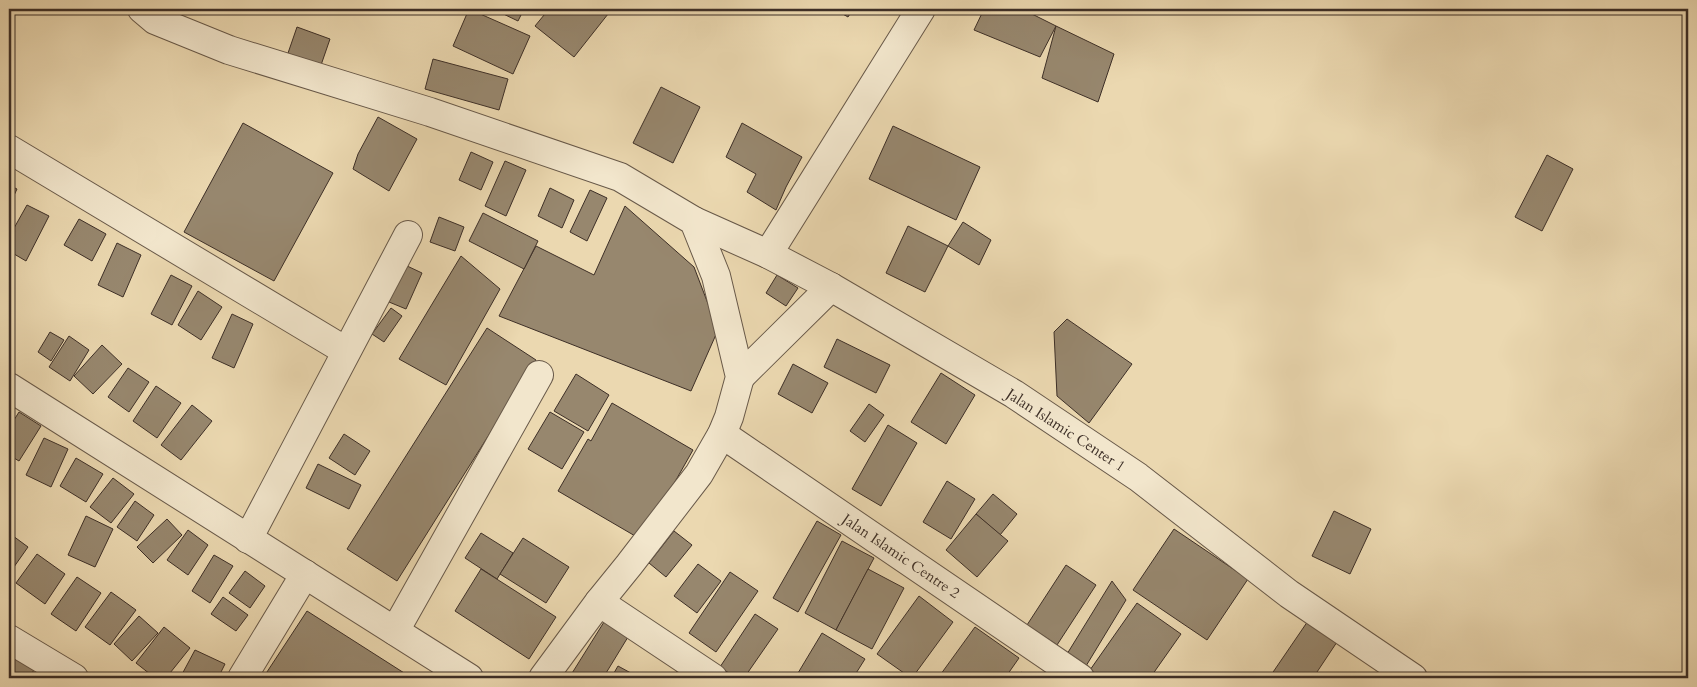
<svg xmlns="http://www.w3.org/2000/svg" width="1697" height="687" font-family="Cardo,serif">
<rect width="100%" height="100%" fill="#ebd8b0"/>
<filter id="stains"><feTurbulence type="fractalNoise" baseFrequency=".004" numOctaves="4"/><feColorMatrix values="0 0 0 0 .2 0 0 0 0 .09 0 0 0 0 .02 0 0 0 .5 -.17"/></filter>
<radialGradient id="worn" r=".72"><stop offset=".6" stop-color="#630" stop-opacity="0"/><stop offset="1" stop-color="#630" stop-opacity=".3"/></radialGradient>
<g fill="#97876e" stroke="#3d2f27">
<polygon points="469,9 530,36 513,74 453,46"/>
<polygon points="493,9 524,9 518,21"/>
<polygon points="549,9 612,9 574,57 535,26"/>
<polygon points="834,9 853,9 848,17"/>
<polygon points="984,9 1022,9 1056,26 1040,57 974,30"/>
<polygon points="1056,26 1114,54 1098,102 1042,78"/>
<polygon points="297,27 330,39 320,68 287,56"/>
<polygon points="433,59 508,79 499,110 425,89"/>
<polygon points="661,87 700,107 673,163 633,143"/>
<polygon points="378,117 417,139 389,191 353,169 358,154"/>
<polygon points="243,123 333,173 274,281 184,232"/>
<polygon points="742,123 802,157 786,187 776,210 747,192 756,174 726,157"/>
<polygon points="893,126 980,167 956,220 869,179"/>
<polygon points="471,152 493,162 481,190 459,180"/>
<polygon points="1547,155 1573,169 1542,231 1515,217"/>
<polygon points="505,161 526,170 506,216 485,206"/>
<polygon points="9,185 17,189 9,206"/>
<polygon points="550,188 574,200 562,228 538,216"/>
<polygon points="590,190 607,198 587,241 570,232"/>
<polygon points="27,205 49,216 26,261 9,251 9,237"/>
<polygon points="625,206 694,267 718,330 691,391 499,316 536,246 594,275"/>
<polygon points="483,213 538,241 524,269 469,241"/>
<polygon points="439,217 464,227 455,251 430,242"/>
<polygon points="79,219 106,234 92,261 64,245"/>
<polygon points="963,222 991,240 979,265 948,246"/>
<polygon points="908,226 948,246 925,292 886,273"/>
<polygon points="117,243 141,255 123,297 98,285"/>
<polygon points="461,256 500,289 446,385 399,359"/>
<polygon points="405,265 422,273 406,309 389,302"/>
<polygon points="171,275 192,286 172,325 151,314"/>
<polygon points="777,275 798,288 786,306 766,293"/>
<polygon points="198,291 222,307 201,340 178,325"/>
<polygon points="391,308 402,316 384,342 372,334"/>
<polygon points="232,314 253,324 234,368 212,358"/>
<polygon points="1067,319 1132,364 1089,423 1057,396 1054,332"/>
<polygon points="487,328 536,360 397,581 347,549"/>
<polygon points="50,332 64,340 51,361 38,352"/>
<polygon points="69,336 89,350 70,381 49,367"/>
<polygon points="837,339 890,365 876,393 824,367"/>
<polygon points="102,345 122,364 93,394 74,376"/>
<polygon points="793,364 828,383 812,413 778,394"/>
<polygon points="128,368 149,382 129,412 108,397"/>
<polygon points="941,373 975,395 946,444 911,422"/>
<polygon points="576,374 609,395 588,431 554,411"/>
<polygon points="156,386 181,403 157,438 133,421"/>
<polygon points="612,403 693,450 642,540 558,491 588,439 591,441"/>
<polygon points="869,404 884,415 865,442 850,431"/>
<polygon points="192,405 212,421 181,460 161,445"/>
<polygon points="19,412 41,426 19,461 9,455 9,428"/>
<polygon points="550,412 584,432 562,469 528,449"/>
<polygon points="888,425 917,443 881,506 852,489"/>
<polygon points="344,434 370,451 355,475 329,458"/>
<polygon points="44,438 68,449 51,487 26,475"/>
<polygon points="76,458 103,474 86,502 60,486"/>
<polygon points="318,464 361,485 349,509 306,488"/>
<polygon points="113,478 134,494 111,523 90,507"/>
<polygon points="947,481 975,499 951,539 923,522"/>
<polygon points="993,494 1017,514 1000,535 976,514"/>
<polygon points="135,501 154,515 137,541 117,527"/>
<polygon points="1334,511 1371,529 1350,574 1312,556"/>
<polygon points="976,514 1008,541 977,577 946,550"/>
<polygon points="86,516 113,529 95,567 68,555"/>
<polygon points="167,519 182,535 153,563 137,547"/>
<polygon points="817,521 841,535 798,612 773,598"/>
<polygon points="1174,529 1248,579 1207,640 1133,590"/>
<polygon points="188,530 208,545 188,575 167,560"/>
<polygon points="674,531 692,545 666,577 649,563"/>
<polygon points="9,533 28,547 9,574"/>
<polygon points="481,533 513,553 497,579 465,558"/>
<polygon points="523,538 569,567 546,603 500,574"/>
<polygon points="842,541 874,558 836,630 805,613"/>
<polygon points="37,554 65,574 45,604 16,583"/>
<polygon points="214,555 233,566 210,603 192,591"/>
<polygon points="698,564 721,581 697,613 674,596"/>
<polygon points="1066,565 1096,585 1057,645 1027,625"/>
<polygon points="481,569 556,617 529,659 455,611"/>
<polygon points="868,569 904,588 872,649 836,630"/>
<polygon points="245,571 265,586 250,608 229,593"/>
<polygon points="730,572 758,591 716,652 689,633"/>
<polygon points="77,577 101,593 76,631 51,614"/>
<polygon points="1112,581 1126,600 1086,666 1067,654"/>
<polygon points="111,592 136,610 110,645 85,627"/>
<polygon points="919,596 953,622 912,678 911,678 877,654"/>
<polygon points="223,597 248,615 236,631 211,614"/>
<polygon points="1137,603 1181,634 1150,678 1102,678 1090,670"/>
<polygon points="307,611 412,678 263,678"/>
<polygon points="755,614 778,629 744,678 736,678 720,667"/>
<polygon points="139,616 158,633 132,661 114,644"/>
<polygon points="1310,618 1339,639 1313,678 1269,678"/>
<polygon points="604,622 628,637 603,678 569,678"/>
<polygon points="164,627 190,648 166,678 155,678 136,663"/>
<polygon points="975,627 1019,658 1005,678 938,678"/>
<polygon points="822,633 865,659 853,678 795,678"/>
<polygon points="195,650 225,664 218,678 180,678"/>
<polygon points="14,658 34,670 29,678 9,678 9,667"/>
<polygon points="618,666 640,678 611,678"/>
<polygon points="680,668 693,678 671,678"/>
<polygon points="1021,672 1029,678 1016,678"/>
</g>
<g fill="none" stroke-linecap="round" stroke-linejoin="round">
<g stroke="#685949" stroke-width="30">
<g id="minor">
<polyline points="142,9 155,20 229,50 430,112 620,177 694,221 716,276 740,377 729,417 722,434 699,474 629,565 599,602 543,678"/>
<polyline points="9,149 346,351"/>
<polyline points="694,221 768,254 831,287 1014,394 1138,477 1289,594 1413,678"/>
<polyline points="768,254 921,9"/>
<polyline points="740,377 831,287"/>
<polyline points="9,387 469,678"/>
<polyline points="722,434 1080,678"/>
<polyline points="248,539 408,235"/>
<polyline points="599,602 713,678"/>
<polyline points="395,631 539,375"/>
<polyline points="9,639 74,678"/>
<polyline points="242,678 305,574"/>
</g>
</g>
<use href="#minor" stroke="#f2e6cc" stroke-width="28"/>
</g>
<g text-anchor="middle" dominant-baseline="central" stroke-width="4" stroke-linejoin="round" paint-order="stroke">
<g font-size="15" fill="#3d2f27" stroke="#f2e6cc">
<text transform="translate(1066 430) rotate(33)">Jalan Islamic Center 1</text>
<text transform="translate(901 556) rotate(34)">Jalan Islamic Centre 2</text>
</g>
</g>
<rect width="1697" height="687" fill="none" stroke="#ebd8b0" stroke-width="30"/>
<rect x="10" y="10" width="1677" height="667" fill="none" stroke="#3d2f27" stroke-width="2.5"/>
<rect x="15" y="15" width="1667" height="657" fill="none" stroke="#3d2f27"/>
<rect width="100%" height="100%" filter="url(#stains)"/>
<rect width="100%" height="100%" fill="url(#worn)"/>
</svg>
